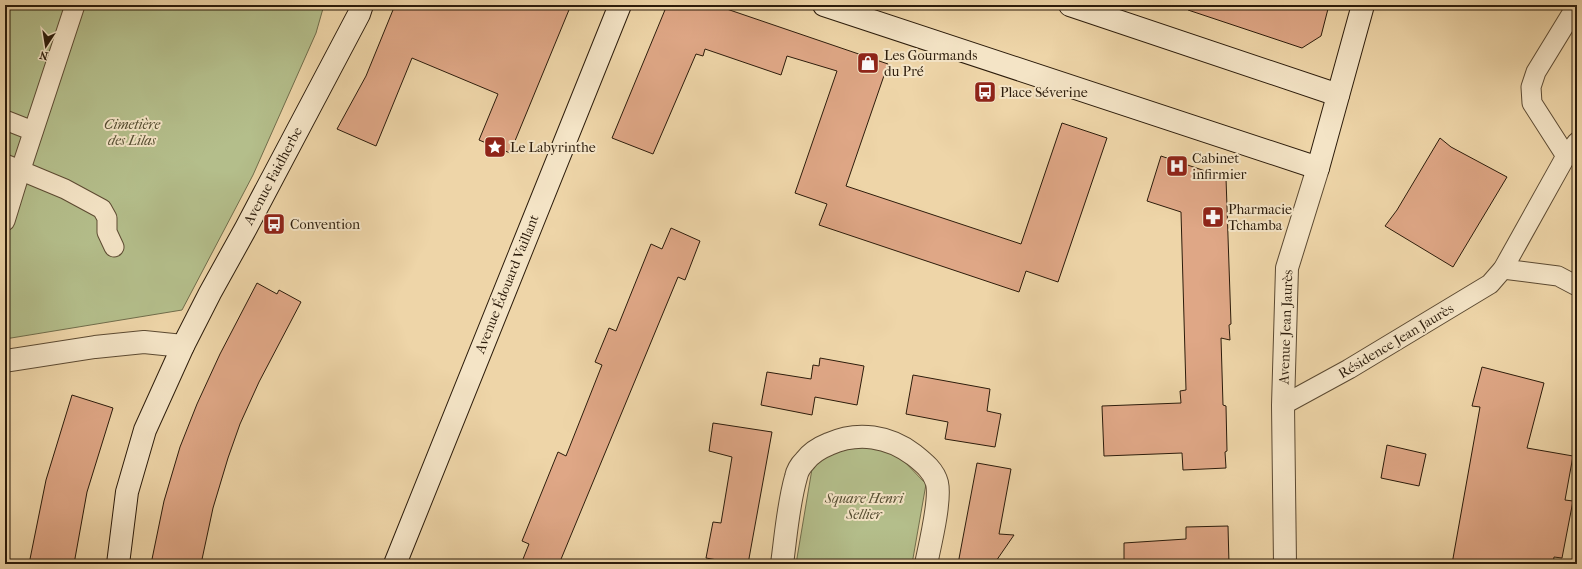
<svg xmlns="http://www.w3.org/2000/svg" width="1582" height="569" font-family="'IM FELL French Canon',serif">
<rect width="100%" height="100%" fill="#eed5a8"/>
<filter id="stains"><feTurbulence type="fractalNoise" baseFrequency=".005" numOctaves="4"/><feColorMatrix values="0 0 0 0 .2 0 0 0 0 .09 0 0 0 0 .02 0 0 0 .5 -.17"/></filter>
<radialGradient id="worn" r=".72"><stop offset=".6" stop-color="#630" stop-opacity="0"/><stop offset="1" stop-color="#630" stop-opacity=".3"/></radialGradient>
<g fill="#b4be8b" stroke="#706d4b">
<polygon points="5,5 324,5 316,33 253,175 182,310 5,339"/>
<polygon points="872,447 900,457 926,484 912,564 796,564 813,463 840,449"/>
</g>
<g fill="#dfa786" stroke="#2c1c0b">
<polygon points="395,5 571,5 510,153 479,140 498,94 412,58 376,146 337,129 366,76"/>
<polygon points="667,5 715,5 888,64 846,186 1021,244 1062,123 1107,138 1058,282 1026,271 1019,292 819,225 827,204 795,193 837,71 787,56 781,75 705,49 703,56 696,54 653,154 612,138"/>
<polygon points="1189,5 1329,5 1321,36 1302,48 1188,10"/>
<polygon points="1440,138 1451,147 1507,177 1453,267 1385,226 1397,210"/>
<polygon points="1161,156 1226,178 1231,324 1229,325 1230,340 1221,338 1223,405 1226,406 1227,451 1225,452 1226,468 1183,470 1182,453 1104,456 1102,406 1181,403 1180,391 1186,390 1181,212 1147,201"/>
<polygon points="671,228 700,241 685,280 678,277 559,564 521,564 529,544 522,541 558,452 566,456 602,365 595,362 609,328 616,331 651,244 662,249"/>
<polygon points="257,283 277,294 279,290 301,302 259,382 240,424 228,458 213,508 201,564 151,564 164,501 180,447 197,404 220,354"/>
<polygon points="820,358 864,366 857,405 815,397 812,415 761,405 767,372 811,379 813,365 819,366"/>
<polygon points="1482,367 1544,383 1527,448 1573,456 1565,500 1573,501 1562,558 1554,557 1553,564 1452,564 1480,407 1472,406"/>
<polygon points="913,375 990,389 987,411 1001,414 995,447 945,439 948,422 906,414"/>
<polygon points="72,395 113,408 87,492 74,564 29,564 46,480"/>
<polygon points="713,423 772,432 748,564 723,564 723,561 706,558 713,522 721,523 732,457 709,451"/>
<polygon points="1387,445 1426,454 1419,486 1381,478"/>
<polygon points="977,463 1011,469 999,534 1014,535 994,564 958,564"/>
<polygon points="1228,526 1229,564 1124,564 1124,543 1186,539 1186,527"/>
</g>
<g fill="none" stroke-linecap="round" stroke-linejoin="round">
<g stroke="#5c4a32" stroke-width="21">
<g id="lane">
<polyline points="5,120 33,131"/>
<polyline points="1566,156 1532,103 1531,87 1536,72 1577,5"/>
<polyline points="5,164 65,189 102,209 107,218 107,232 114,247"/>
<polyline points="5,221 21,169 75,5"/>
<polyline points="1503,269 1558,276 1577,286"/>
<polyline points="1283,405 1349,369 1490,284 1503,269 1566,156 1577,142"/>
</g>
</g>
<g stroke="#5c4a32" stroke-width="24">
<g id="street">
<polyline points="5,361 95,347 144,342 183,346"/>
<path d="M782,564C786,535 788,505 796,477C797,472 801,465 805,461C811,453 819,448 829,444C858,431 889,436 914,455C924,463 934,471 937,483C941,500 930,545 926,564"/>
<polyline points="1285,564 1283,405 1287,268 1318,168"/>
</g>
</g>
<g stroke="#2c1c0b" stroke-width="24">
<g id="secondary">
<polyline points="824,5 1318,168 1363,5"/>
<polyline points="1070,5 1338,95"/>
<polyline points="118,564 127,492 145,430 183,346 210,293 246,228 359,14 362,5"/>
<polyline points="395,564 620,5"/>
</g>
</g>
<use href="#lane" stroke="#f4e4c6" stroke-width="19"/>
<use href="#street" stroke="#f4e4c6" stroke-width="22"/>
<use href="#secondary" stroke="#f4e4c6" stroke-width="22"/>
</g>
<defs>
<g id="shop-square" transform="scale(1.15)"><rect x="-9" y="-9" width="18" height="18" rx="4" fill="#8f2418" stroke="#f4e4c6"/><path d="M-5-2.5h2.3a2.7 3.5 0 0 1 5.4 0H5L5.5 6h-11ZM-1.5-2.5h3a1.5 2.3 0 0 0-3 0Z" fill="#fff"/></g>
<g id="bus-square" transform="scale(1.15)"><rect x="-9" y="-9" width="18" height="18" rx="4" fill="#8f2418" stroke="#f4e4c6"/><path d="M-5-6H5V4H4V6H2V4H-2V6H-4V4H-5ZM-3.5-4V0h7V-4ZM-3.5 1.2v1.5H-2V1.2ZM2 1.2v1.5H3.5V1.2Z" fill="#fff"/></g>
<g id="sight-square" transform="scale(1.15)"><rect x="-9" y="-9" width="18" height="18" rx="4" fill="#8f2418" stroke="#f4e4c6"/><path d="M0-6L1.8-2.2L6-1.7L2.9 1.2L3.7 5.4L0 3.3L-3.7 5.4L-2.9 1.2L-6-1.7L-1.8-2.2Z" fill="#fff"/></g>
<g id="hospital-square" transform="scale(1.15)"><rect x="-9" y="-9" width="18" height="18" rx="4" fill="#8f2418" stroke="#f4e4c6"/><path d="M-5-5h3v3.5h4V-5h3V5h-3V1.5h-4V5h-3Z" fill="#fff"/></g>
<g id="pharmacy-square" transform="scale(1.15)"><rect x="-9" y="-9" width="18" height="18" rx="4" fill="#8f2418" stroke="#f4e4c6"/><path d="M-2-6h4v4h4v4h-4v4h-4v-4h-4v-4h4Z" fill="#fff"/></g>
</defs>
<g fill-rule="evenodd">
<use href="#shop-square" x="868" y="63"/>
<use href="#bus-square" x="985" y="92"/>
<use href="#sight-square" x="495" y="147"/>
<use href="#hospital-square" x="1177" y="166"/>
<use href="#pharmacy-square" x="1213" y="217"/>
<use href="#bus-square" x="274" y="224"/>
</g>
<g text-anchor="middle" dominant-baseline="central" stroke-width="4" stroke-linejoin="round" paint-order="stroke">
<g font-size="14" fill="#2c1c0b" stroke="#f4e4c6" text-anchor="start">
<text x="884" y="55">Les Gourmands<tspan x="884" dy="16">du Pré</tspan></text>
<text x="1000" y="92">Place Séverine</text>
<text x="510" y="147">Le Labyrinthe</text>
<text x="1192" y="158">Cabinet<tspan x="1192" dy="16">infirmier</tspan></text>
<text x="1228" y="209">Pharmacie<tspan x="1228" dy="16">Tchamba</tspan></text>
<text x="290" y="224">Convention</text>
</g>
<g font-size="14" font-style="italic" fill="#554d31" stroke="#f4e4c6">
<text x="132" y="124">Cimetière<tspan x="132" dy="16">des Lilas</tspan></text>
<text x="864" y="498">Square Henri<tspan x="864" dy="16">Sellier</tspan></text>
</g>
<g font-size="14" fill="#2c1c0b" stroke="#f4e4c6">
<text transform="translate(273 176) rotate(-62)">Avenue Faidherbe</text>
<text transform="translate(507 284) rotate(-68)">Avenue Édouard Vaillant</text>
<text transform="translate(1286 327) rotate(-88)">Avenue Jean Jaurès</text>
<text transform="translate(1396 341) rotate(-31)">Résidence Jean Jaurès</text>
</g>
</g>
<rect width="1582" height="569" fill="none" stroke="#eed5a8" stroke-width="20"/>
<rect x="6" y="6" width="1570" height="557" fill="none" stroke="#2c1c0b" stroke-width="2"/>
<rect x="10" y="10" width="1562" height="549" fill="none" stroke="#2c1c0b"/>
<g transform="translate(46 46) rotate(192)" stroke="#f4e4c6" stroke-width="3" paint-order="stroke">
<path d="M0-3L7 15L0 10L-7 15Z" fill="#2c1c0b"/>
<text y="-6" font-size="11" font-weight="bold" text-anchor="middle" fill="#2c1c0b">N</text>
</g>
<rect width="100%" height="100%" filter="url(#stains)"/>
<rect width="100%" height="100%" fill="url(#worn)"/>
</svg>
